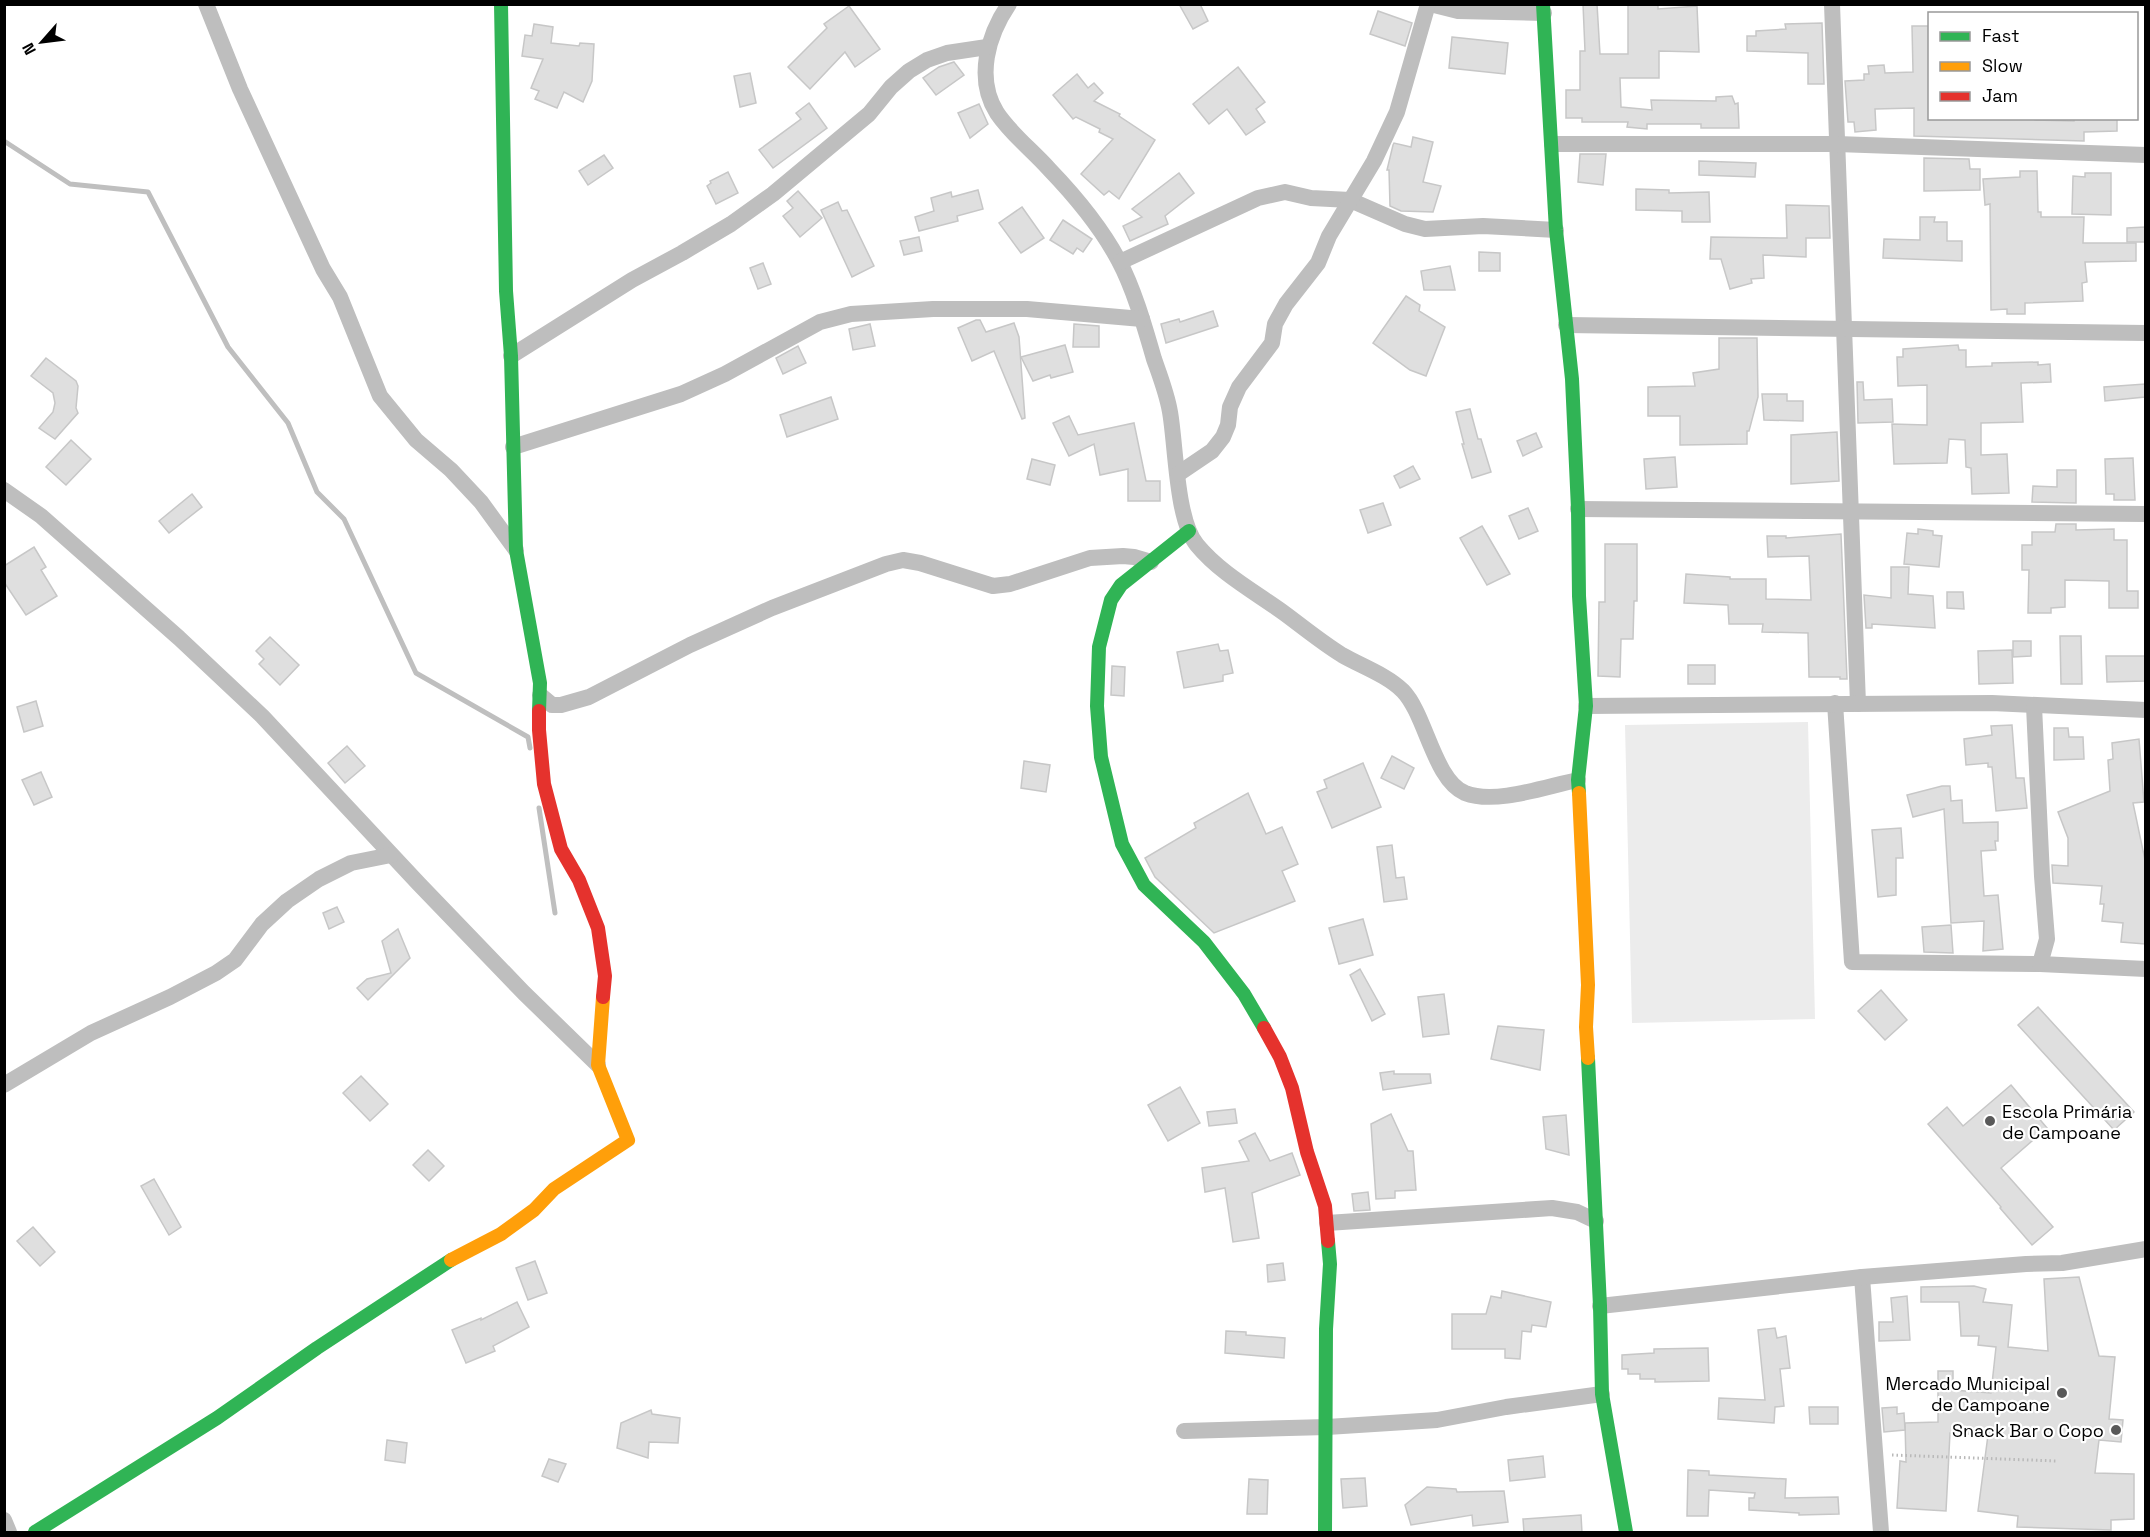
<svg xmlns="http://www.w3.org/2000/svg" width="2150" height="1537" font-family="'Space Grotesk',sans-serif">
<rect width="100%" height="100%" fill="#fff"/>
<polygon fill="#ececec" points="1808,722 1815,1019 1632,1023 1625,725"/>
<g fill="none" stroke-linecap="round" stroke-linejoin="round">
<g stroke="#bfbfbf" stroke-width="5">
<polyline points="4,141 70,184 148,192 228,347 288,423 317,492 344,519 416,673 528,737 530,748"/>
<polyline points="539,808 555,913"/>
</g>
</g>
<g fill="#dfdfdf" stroke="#c7c7c7" stroke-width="1.5">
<polygon points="1179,4 1200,4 1208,21 1193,29"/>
<polygon points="1583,4 1597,4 1600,54 1628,54 1628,4 1658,4 1658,9 1697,6 1699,52 1659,51 1659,78 1620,78 1621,107 1652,110 1651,100 1716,101 1716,97 1732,96 1735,104 1738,103 1739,128 1701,128 1701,124 1647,124 1647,129 1627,127 1628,122 1582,122 1582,118 1566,118 1566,90 1580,90 1580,51 1585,51"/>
<polygon points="849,6 880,49 855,67 845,52 810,89 788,67 827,28 824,24"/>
<polygon points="1378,11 1412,23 1405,46 1370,34"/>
<polygon points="1822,23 1824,84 1808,84 1808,53 1747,51 1747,36 1756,36 1756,31 1786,29 1785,24"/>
<polygon points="534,24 553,27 551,43 579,46 580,43 594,44 592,81 583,102 564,92 557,108 535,99 539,91 531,88 543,59 522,56 525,35 532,36"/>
<polygon points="1912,26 1929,26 1929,118 2035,118 2035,120 2074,121 2074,118 2117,118 2117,131 2084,132 2084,141 1914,136 1914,108 1875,109 1876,130 1855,132 1854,122 1848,122 1845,81 1864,80 1864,74 1869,74 1868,66 1884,65 1885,73 1913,72"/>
<polygon points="1452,37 1508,43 1505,74 1449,68"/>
<polygon points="954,62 964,75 936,95 923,78 939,67"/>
<polygon points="1238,67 1265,102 1256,109 1265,122 1246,135 1227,109 1209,124 1193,104"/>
<polygon points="750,73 756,103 740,107 734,76"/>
<polygon points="1077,74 1088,88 1094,83 1103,93 1094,101 1120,114 1119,116 1155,140 1119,199 1109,191 1104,195 1081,174 1113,139 1099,132 1100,129 1076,117 1073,119 1053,95"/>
<polygon points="809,103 827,128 773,168 759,150 801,119 796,113"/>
<polygon points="979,104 988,124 970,138 958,113"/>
<polygon points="1413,137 1433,142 1423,182 1441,186 1433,212 1401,211 1390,206 1389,170 1387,170 1393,145 1394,143 1411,147"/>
<polygon points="1580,154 1606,154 1603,185 1578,182"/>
<polygon points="604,155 613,168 588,185 579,171"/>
<polygon points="1924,158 1969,159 1970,169 1980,169 1980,190 1924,191"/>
<polygon points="1699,161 1756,163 1755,177 1699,175"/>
<polygon points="2020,171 2037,171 2038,212 2041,212 2041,217 2084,217 2083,243 2136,243 2136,261 2085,262 2087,282 2082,283 2083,301 2025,303 2025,314 2007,314 2007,309 1991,310 1990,204 1985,205 1983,179 2020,177"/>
<polygon points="728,172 738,193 716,204 707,186 711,183 710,181"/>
<polygon points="1179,173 1194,193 1165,216 1168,224 1130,241 1123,226 1142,217 1132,209"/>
<polygon points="2085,173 2111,173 2111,215 2072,214 2073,176 2085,177"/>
<polygon points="1636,189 1669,190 1669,193 1709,192 1710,222 1682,222 1682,211 1636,210"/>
<polygon points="978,190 983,209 957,216 958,221 919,231 915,217 934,211 931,198 951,192 952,197"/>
<polygon points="798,191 822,218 800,237 783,216 793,208 787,201"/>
<polygon points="838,202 842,211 847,210 874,266 852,277 821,210"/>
<polygon points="1786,205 1829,206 1830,238 1806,238 1806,257 1763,255 1764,278 1751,279 1752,283 1730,289 1721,259 1710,259 1711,237 1787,238"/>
<polygon points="1022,207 1044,238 1021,253 999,223"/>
<polygon points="1920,217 1935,217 1934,222 1947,222 1947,241 1962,241 1962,261 1883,258 1884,239 1920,240"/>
<polygon points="1063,220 1092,239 1083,252 1077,248 1073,254 1050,240"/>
<polygon points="2145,227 2145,242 2127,242 2127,228"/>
<polygon points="919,237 922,251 904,255 900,241"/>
<polygon points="1479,252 1500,253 1500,271 1479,271"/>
<polygon points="763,263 771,284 758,289 750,268"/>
<polygon points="1450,266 1455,290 1424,290 1421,271"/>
<polygon points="1406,296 1420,305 1419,311 1445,327 1426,376 1410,370 1373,343"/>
<polygon points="1213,311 1218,326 1166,343 1161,324 1179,319 1180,322"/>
<polygon points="976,320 980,320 986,332 1014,323 1019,337 1025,418 1022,419 994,351 972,361 958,328"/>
<polygon points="870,324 875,346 853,350 849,329"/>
<polygon points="1074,324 1099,326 1099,347 1073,347"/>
<polygon points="1719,338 1757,338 1758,397 1749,431 1747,431 1747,444 1680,445 1680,416 1648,416 1648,387 1695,386 1693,373 1719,369"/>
<polygon points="1065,345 1073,372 1051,378 1050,375 1033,381 1021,357"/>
<polygon points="1958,345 1959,350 1966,350 1966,367 1992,366 1992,363 2038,362 2038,365 2050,364 2051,382 2021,383 2023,422 1981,423 1981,455 2007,454 2009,493 1972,494 1971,468 1966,467 1965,440 1949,439 1947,463 1894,464 1892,424 1927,425 1927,385 1898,386 1897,357 1903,357 1903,349"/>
<polygon points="798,346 806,363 783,374 776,358"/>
<polygon points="46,358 76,381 78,386 76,408 78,413 55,439 39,428 53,412 55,403 53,393 31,376"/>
<polygon points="1857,382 1863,382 1864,400 1892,399 1893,422 1858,423"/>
<polygon points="2145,384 2145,397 2105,401 2104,387"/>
<polygon points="1762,394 1787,394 1787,401 1803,401 1803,421 1764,420"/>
<polygon points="831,397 838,419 787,437 780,415"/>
<polygon points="1470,409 1478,439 1481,439 1491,472 1472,478 1462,444 1464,444 1456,412"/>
<polygon points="1069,416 1078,435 1134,423 1146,481 1160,481 1160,501 1128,501 1128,469 1100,475 1094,444 1069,456 1053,423"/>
<polygon points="1837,432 1839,481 1791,484 1791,435"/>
<polygon points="1536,433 1542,447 1523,456 1517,441"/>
<polygon points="71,440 91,459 66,485 46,467"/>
<polygon points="1675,457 1677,487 1646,489 1644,459"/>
<polygon points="2133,458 2135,500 2114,500 2114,494 2106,494 2105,459"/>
<polygon points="1032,459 1055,465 1050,485 1027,479"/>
<polygon points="1413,466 1420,479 1400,488 1394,476"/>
<polygon points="2057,470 2076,470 2076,503 2032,502 2033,486 2057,487"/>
<polygon points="192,494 202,507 169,533 159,521"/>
<polygon points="1383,503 1391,525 1368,533 1360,510"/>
<polygon points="1528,508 1538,531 1519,539 1509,516"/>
<polygon points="2056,524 2076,524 2076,530 2114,529 2114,540 2127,540 2127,591 2138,591 2138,608 2109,608 2109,581 2065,580 2065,607 2051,608 2051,613 2028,613 2029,570 2022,570 2022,545 2032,545 2032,532 2055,532"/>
<polygon points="1482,526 1510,574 1487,585 1460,538"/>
<polygon points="1918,529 1933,531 1933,535 1942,536 1939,567 1904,564 1907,533 1918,534"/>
<polygon points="1841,534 1847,679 1840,679 1840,677 1809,677 1808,633 1762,632 1763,624 1729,624 1728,605 1684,603 1686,574 1730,577 1730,579 1766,579 1766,599 1811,600 1809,556 1768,557 1767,536 1786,536 1786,538"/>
<polygon points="1605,544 1637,544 1637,601 1634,601 1633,639 1621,639 1620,677 1598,676 1599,602 1605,602"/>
<polygon points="34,547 46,567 41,570 57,596 26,615 4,582 4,566"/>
<polygon points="1891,567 1909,567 1908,594 1933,596 1935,628 1872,624 1872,628 1866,628 1864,595 1891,598"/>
<polygon points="1947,592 1963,592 1964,609 1947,608"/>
<polygon points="2060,636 2081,636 2082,684 2061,684"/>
<polygon points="270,637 299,665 280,685 259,664 264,659 256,651"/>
<polygon points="2013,641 2031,641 2031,656 2013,657"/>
<polygon points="1218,644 1220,651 1228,650 1233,673 1223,675 1223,681 1184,688 1177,652"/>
<polygon points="2012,650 2013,683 1979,684 1978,651"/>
<polygon points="2106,656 2145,656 2145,681 2107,682"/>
<rect x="1688" y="665" width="27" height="19"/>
<polygon points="1112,666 1125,667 1124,696 1111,695"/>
<polygon points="36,701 43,726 24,732 17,707"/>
<polygon points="2012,725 2016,778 2024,778 2027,808 1996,811 1992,767 1988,767 1988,763 1966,765 1964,739 1992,735 1991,726"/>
<polygon points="2054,728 2068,728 2069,737 2083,737 2084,759 2054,760"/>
<polygon points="2139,739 2144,802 2133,803 2145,860 2145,944 2121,942 2123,923 2102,921 2104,904 2100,904 2102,886 2053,883 2052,865 2068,866 2068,838 2058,812 2110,791 2108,760 2113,759 2112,743"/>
<polygon points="347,746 365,766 345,783 328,763"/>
<polygon points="1392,756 1414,768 1404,789 1381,778"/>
<polygon points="1024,761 1050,765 1046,792 1021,788"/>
<polygon points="1363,763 1381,807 1332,828 1317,792 1327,788 1324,780"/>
<polygon points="41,772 52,797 34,805 22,780"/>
<polygon points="1942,786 1950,786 1951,801 1962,800 1963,823 1998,822 1998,841 1995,841 1996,850 1981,851 1984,896 1998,895 2003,949 1983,951 1984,921 1951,923 1944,809 1913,817 1907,795"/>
<polygon points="1248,793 1266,834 1282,827 1298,864 1282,871 1295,901 1214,933 1155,877 1145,858 1196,828 1194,823"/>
<polygon points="1901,828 1903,858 1896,858 1896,895 1878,897 1872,830"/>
<polygon points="1392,845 1396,878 1404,877 1407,899 1384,902 1377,847"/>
<polygon points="337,907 344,922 329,929 323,913"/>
<polygon points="1363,919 1373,955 1339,964 1329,928"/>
<polygon points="1951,925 1953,953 1924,952 1922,927"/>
<polygon points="398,929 410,958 368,1000 357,988 367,979 391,973 382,941"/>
<polygon points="1360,969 1385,1014 1372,1021 1350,975"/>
<polygon points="1881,990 1907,1020 1885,1040 1858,1011"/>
<polygon points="1444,994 1449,1034 1423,1037 1418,997"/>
<polygon points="2038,1007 2134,1112 2114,1130 2018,1025"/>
<polygon points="1498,1026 1544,1030 1540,1070 1491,1059"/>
<polygon points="1394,1071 1394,1074 1430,1074 1431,1083 1383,1090 1380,1073"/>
<polygon points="361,1076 388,1104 370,1121 343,1093"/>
<polygon points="2011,1085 2047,1128 2001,1168 2053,1227 2032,1245 2000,1208 2001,1207 1928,1124 1947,1107 1963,1126"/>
<polygon points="1180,1087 1200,1123 1168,1141 1148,1105"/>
<polygon points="1235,1109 1237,1123 1209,1126 1207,1112"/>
<polygon points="1391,1114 1408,1151 1413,1151 1416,1190 1395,1191 1395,1198 1376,1199 1371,1124"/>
<polygon points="1566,1115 1569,1155 1546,1149 1543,1117"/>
<polygon points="1255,1133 1270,1161 1292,1153 1300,1175 1252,1193 1259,1238 1233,1242 1225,1188 1205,1192 1202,1168 1249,1161 1239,1141"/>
<polygon points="428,1150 444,1166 429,1181 413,1165"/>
<polygon points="154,1179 181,1227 169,1235 141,1186"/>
<polygon points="1368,1192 1370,1210 1354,1211 1352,1194"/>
<polygon points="33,1227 55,1252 40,1266 17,1241"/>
<polygon points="535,1261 547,1293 528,1300 516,1268"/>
<polygon points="1283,1263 1285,1280 1268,1282 1267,1265"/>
<polygon points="2079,1277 2099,1356 2115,1357 2109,1419 2123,1420 2121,1442 2099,1440 2095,1473 2134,1474 2134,1519 2111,1520 2111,1530 2017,1527 2018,1516 1978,1511 1988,1435 1950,1433 1946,1511 1897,1508 1900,1461 1906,1462 1905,1423 1938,1422 1938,1371 1953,1371 1953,1390 1991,1393 1996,1347 1978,1345 1979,1336 1961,1336 1959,1302 1921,1302 1921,1287 1974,1286 1986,1289 1983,1302 2012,1305 2008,1347 2048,1351 2044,1279"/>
<polygon points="1502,1291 1551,1302 1546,1327 1532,1325 1531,1332 1522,1331 1520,1359 1505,1358 1505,1349 1452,1349 1452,1314 1486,1314 1491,1296 1501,1298"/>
<polygon points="1907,1296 1910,1340 1879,1341 1879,1322 1893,1322 1891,1298"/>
<polygon points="517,1302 529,1327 493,1346 495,1351 466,1363 452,1330 481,1318 481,1320"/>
<polygon points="1775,1328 1777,1338 1786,1336 1790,1368 1780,1369 1784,1406 1775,1407 1774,1423 1718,1419 1719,1398 1765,1400 1758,1330"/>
<polygon points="1226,1331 1246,1332 1246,1335 1285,1338 1284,1358 1225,1353"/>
<polygon points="1708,1348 1709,1381 1655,1382 1655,1379 1640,1379 1640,1374 1628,1374 1628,1369 1622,1369 1622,1355 1654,1353 1654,1349"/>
<polygon points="1809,1407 1838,1407 1838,1424 1810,1424"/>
<polygon points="1897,1407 1897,1414 1904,1413 1905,1430 1884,1432 1882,1408"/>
<polygon points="651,1410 652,1414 680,1418 678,1443 649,1442 648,1458 617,1448 621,1423"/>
<polygon points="387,1440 407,1443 405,1463 385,1460"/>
<polygon points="1543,1456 1545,1477 1510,1481 1508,1460"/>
<polygon points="549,1459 566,1464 558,1482 542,1476"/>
<polygon points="1688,1470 1709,1471 1709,1475 1786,1479 1785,1498 1838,1497 1839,1514 1799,1515 1799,1513 1749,1510 1749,1498 1754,1498 1755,1493 1709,1490 1708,1516 1687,1516"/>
<polygon points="1365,1478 1367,1506 1343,1508 1341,1479"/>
<polygon points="1249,1479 1268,1480 1267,1514 1247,1514"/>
<polygon points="1427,1487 1456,1489 1457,1492 1504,1491 1508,1522 1473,1526 1472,1515 1411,1525 1405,1505"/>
<polygon points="1581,1515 1582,1533 1524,1533 1523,1519"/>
</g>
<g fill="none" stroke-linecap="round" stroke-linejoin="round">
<polyline stroke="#b9b9b9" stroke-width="3" stroke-dasharray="1.5 3" stroke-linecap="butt" points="1892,1455 2057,1461"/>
<g stroke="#bebebe" stroke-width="16">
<polyline points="206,4 240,89 323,269 340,297 380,396 416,440 451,470 481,502 516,550"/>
<path d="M1009,4C988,35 975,78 997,113C1011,134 1032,150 1049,169C1075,196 1101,227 1119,261C1134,289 1145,328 1154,359C1160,376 1167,394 1170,412C1176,446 1176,520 1197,545C1220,573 1255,592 1284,613C1303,627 1321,642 1342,655C1361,666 1387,675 1403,691C1426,715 1434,780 1465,793C1496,805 1547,786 1578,780"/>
<polyline points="1430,4 1458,11 1544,13"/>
<polyline points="1832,4 1858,704"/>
<polyline points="1552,144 1837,144 2146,155"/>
<polyline points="1120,262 1258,198 1285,192 1311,198 1350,200 1405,224 1425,229 1483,226 1556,230"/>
<polyline points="1566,325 2146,333"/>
<polyline points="511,356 632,280 682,253 731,224 773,194 869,114 891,87 909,71 927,60 947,53 987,47"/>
<polyline points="513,447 681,394 725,374 820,322 851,314 933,309 1027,309 1142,319"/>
<polyline points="1178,474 1212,451 1223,437 1228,425 1230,407 1239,387 1272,343 1275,324 1286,304 1318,263 1329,236 1374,161 1397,112 1428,4"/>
<polyline points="4,490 41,516 179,638 262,716 419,884 524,993 598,1065"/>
<polyline points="1578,509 2146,514"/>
<polyline points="540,695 552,705 561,705 589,697 690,645 772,608 886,564 903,560 920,563 993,586 1010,584 1090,558 1123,556 1134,557 1151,562"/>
<polyline points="1835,703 1852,962 2040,964 2146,969"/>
<polyline points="1586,706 1992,703 2146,710"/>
<polyline points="2034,706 2042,876 2047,939 2040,964"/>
<polyline points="4,1085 91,1033 170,997 216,973 235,960 262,924 287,901 319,879 351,863 391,855"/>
<polyline points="1327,1223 1552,1208 1577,1212 1596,1221"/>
<polyline points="1862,1277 1881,1532"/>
<polyline points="1600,1306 1862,1277 2026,1264 2062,1263 2146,1249"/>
<polyline points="1184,1431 1327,1427 1437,1420 1506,1407 1602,1394"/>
<polyline points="4,1520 9,1532"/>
</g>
<g stroke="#30b455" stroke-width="14">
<polyline points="501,4 506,291 511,356 516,550 540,683 539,711"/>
<polyline points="1543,4 1556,230 1572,379 1578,509 1579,596 1586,706 1578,780 1579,793"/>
<polyline points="1189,531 1121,585 1111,600 1099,647 1097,706 1101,757 1122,844 1144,885 1204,942 1244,994 1264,1028"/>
<polyline points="1588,1058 1600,1306 1602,1394 1626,1532"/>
<polyline points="35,1532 217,1418 317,1348 451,1260"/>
<polyline points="1325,1532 1326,1329 1330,1264 1328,1241"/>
</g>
<g stroke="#ff9f0a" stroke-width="14">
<polyline points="1579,793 1588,985 1586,1027 1588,1058"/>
<polyline points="451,1260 501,1234 534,1210 554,1189 628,1140 598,1065 603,997"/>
</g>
<g stroke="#e5322d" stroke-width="14">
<polyline points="539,711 539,730 544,784 561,849 579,880 598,928 605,976 603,997"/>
<polyline points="1264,1028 1280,1057 1292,1088 1307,1152 1325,1206 1328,1241"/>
</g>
</g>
<g fill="#595959" stroke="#fff" stroke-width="2">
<circle cx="1990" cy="1121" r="6"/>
<circle cx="2062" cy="1393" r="6"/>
<circle cx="2116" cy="1430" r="6"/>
</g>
<g text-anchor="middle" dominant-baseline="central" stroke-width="4.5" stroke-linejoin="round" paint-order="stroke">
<g font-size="18" fill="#000" stroke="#fff" text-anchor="end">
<text x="2002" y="1111" text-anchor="start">Escola Primária<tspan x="2002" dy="21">de Campoane</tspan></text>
<text x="2050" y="1383">Mercado Municipal<tspan x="2050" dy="21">de Campoane</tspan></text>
<text x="2104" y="1430">Snack Bar o Copo</text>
</g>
</g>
<rect width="2150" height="1537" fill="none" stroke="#000000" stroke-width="12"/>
<rect x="1928" y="12" width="210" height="108" fill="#ffffff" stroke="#999999" stroke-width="1.5"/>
<rect x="1940" y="32" width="30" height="9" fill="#30b455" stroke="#999999" stroke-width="1.5"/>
<text x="1982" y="42" font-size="18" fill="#000000">Fast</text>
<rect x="1940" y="62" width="30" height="9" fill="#ff9f0a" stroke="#999999" stroke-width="1.5"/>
<text x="1982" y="72" font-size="18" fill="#000000">Slow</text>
<rect x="1940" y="92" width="30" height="9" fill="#e5322d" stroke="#999999" stroke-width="1.5"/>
<text x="1982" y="102" font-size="18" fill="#000000">Jam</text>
<g transform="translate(42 42) rotate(242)" stroke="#ffffff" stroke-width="4.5" paint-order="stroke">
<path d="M0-4.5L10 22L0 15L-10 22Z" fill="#000000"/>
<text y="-9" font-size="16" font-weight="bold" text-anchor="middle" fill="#000000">N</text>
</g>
</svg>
